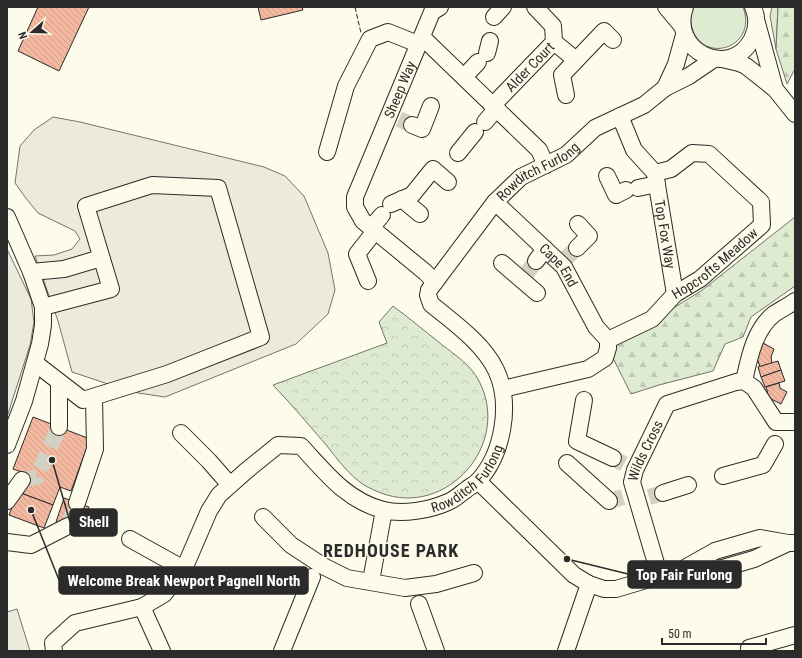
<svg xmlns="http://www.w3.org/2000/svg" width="802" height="658" font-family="'Roboto Condensed',sans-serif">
<defs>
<pattern id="forest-firs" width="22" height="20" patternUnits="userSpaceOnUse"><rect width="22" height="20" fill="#deebd1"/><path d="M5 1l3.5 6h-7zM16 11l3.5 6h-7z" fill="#bfcab4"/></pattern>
<pattern id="park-crowns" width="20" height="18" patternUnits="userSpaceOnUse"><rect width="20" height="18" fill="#deebd1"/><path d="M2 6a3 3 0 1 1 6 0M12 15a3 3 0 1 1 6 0" fill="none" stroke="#bfcab4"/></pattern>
<pattern id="building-back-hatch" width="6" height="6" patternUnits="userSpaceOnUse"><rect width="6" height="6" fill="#f2b8a0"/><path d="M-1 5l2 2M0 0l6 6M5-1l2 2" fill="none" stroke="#d09e8a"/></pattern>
</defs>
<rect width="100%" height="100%" fill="#fdfbea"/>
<g fill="#deebd1" stroke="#74746e">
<path d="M694,7H743C758,47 706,64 693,31C690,23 690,15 694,7Z"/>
<polygon points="772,7 778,7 776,49 770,16"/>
</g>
<g fill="url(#forest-firs)" stroke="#74746e">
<polygon points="778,7 795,7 795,69 787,84 776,49"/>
<polygon points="795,217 795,286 751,317 743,337 725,344 713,371 659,385 631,394 608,348 701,291"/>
</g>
<path fill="url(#park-crowns)" stroke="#74746e" d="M393,306C409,318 425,331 441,344C455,355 471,365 479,381C512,444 447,518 381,493C376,491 369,488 364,485C349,475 338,460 327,446C309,425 292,405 273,385L387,343L379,322Z"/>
<g fill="#eceadb" stroke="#74746e">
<polygon points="53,117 80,122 264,167 285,176 304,196 328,253 335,290 328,314 296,344 165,397 132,392 72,372 58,321 35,256 54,255 72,249 80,239 75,231 38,213 25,197 15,183 20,146 34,130"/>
<polygon points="7,249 31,299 34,322 30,345 7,417"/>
<polygon points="17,609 30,651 7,651 7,612"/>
</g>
<g fill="url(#building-back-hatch)" stroke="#2b2b2b">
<polygon points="38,7 89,7 59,71 18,51"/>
<polygon points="258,7 302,7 303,10 261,20"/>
<polygon points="763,343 774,349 771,357 772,363 760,367 756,355"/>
<polygon points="778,361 781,370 761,377 758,367"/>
<polygon points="781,370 785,381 765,387 761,377"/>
<polygon points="779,383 780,388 787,392 781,404 769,398 766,387"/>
<polygon points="33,417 90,439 71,491 60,487 53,505 18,492 24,473 13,469"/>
<polygon points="18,492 53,505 44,528 9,515"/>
<polygon points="64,498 89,507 81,531 56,522"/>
</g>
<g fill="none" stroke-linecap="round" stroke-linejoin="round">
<g stroke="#d3d1c4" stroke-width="16" stroke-dasharray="16 8" stroke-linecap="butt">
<polyline points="399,119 412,125"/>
<polyline points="566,258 577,248"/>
<polyline points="527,273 536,261"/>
<polyline points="613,458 624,464"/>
<polyline points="22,480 37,477 59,427"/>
<polyline points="649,497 663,493"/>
<polyline points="609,501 623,497"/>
<polyline points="68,526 77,503"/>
</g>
<g stroke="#2b2b2b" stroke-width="18">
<g id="minor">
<polyline points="666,7 682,26"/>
<path d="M685,7C669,52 731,80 752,39C757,29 758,18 753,7"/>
<polyline points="494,17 503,7"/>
<polyline points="757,23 775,89"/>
<polyline points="422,37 539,150 546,165"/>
<polyline points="554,42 576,60"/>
<polyline points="487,53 490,41"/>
<polyline points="722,59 739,63 746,66 756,74 775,89 795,114"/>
<polyline points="464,77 478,62"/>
<polyline points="665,88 676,64 684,35"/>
<polyline points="566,95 562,75 604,31 613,40"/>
<path id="s1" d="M493,105L554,42L553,26L535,7"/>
<polyline points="485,122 496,109"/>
<polyline points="412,125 422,129 431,106"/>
<polyline points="327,152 346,86 370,39 388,32 418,44"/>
<polyline points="458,153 475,132"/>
<path id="s2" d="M655,173L675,294"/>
<polyline points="607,176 616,195 626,190"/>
<polyline points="638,188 657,184"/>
<polyline points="402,199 420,214"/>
<path id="s3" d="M495,202L564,267L596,327L608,340"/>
<polyline points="391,204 412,195 433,169 448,182"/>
<polyline points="7,217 31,272 43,307 43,325 40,344 24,401 7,445"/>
<polyline points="371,228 382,215"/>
<polyline points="577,248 589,236 578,224"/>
<polyline points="536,261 545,249"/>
<polyline points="502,263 537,293"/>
<polyline points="31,272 64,269 101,258"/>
<polyline points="368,281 357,254 375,231"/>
<path id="s4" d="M435,282L425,272L363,221L355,207V197L432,12L440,7"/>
<polyline points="35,363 83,400 167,374 261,337 218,188 152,185 86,206 111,289 43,307"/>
<path d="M744,381C749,359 754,330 774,314C780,310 788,306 795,301"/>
<polyline points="744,381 754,388 776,422 795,422"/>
<polyline points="59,382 59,427"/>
<path id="s5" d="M503,389L588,369L605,358L608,348V340L652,319L675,294L700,279L762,225L761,202L709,154L692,153L671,169L655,173L634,150L620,116"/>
<polyline points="584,400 577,441 613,458"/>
<polyline points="181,433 209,461 230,485"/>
<polyline points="567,463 609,501"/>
<polyline points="723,476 763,465 775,444"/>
<polyline points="478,481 574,575 589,584 604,589 616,589 683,569 715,551 760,538 788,543 795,543"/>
<polyline points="663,493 688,485"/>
<polyline points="7,501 22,480"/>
<polyline points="77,503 95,449 94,397"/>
<polyline points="263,517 291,545 323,566 347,578 405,588 436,584 474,573"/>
<polyline points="130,539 184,569"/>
<polyline points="7,542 31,545 68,526"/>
<polyline points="685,569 723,568 754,559 788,543"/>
<path id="s6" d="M660,577L632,482L635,470L667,404L736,382L744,381"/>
<polyline points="371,581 384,510"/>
<polyline points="419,604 436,651"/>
<polyline points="142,607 162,651"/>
<polyline points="749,648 795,635"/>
<path id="s7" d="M54,651L53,643L75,623L142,607L164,594L184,569L209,511L219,495L246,471L278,445L301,446C326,473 346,500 383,510C402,515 431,510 448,502C454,500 460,494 466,490C469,487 474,485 478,481C503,454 512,404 496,370C483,343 454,323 431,304L428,295L429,290L495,202L521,177L566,155L595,128L644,105L665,88L689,76L714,59"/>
<polyline points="282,651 312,577"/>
<polyline points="566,651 589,584"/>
</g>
</g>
<use href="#minor" stroke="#fdfbea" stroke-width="16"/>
<polyline stroke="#2b2b2b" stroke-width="1" stroke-dasharray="5 2" stroke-linecap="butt" points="355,7 361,33"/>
</g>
<g text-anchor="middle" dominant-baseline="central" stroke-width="3" stroke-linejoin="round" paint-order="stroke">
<g font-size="14" fill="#2b2b2b" stroke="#fdfbea">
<text stroke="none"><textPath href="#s1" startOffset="53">Alder Court</textPath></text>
<text stroke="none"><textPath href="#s4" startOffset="237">Sheep Way</textPath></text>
<text stroke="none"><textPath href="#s7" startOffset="945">Rowditch Furlong</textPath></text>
<text stroke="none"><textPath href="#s2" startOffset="62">Top Fox Way</textPath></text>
<text stroke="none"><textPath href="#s5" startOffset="259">Hopcrofts Meadow</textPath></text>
<text stroke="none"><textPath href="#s3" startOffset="90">Cape End</textPath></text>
<text stroke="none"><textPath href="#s6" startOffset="133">Wilds Cross</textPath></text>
<text stroke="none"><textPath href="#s7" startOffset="549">Rowditch Furlong</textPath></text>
</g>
<g font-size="18" font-weight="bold" letter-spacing="1" fill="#2b2b2b" stroke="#fdfbea">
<text x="391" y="550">REDHOUSE PARK</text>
</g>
</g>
<path fill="none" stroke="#2b2b2b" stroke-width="1.5" d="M52 460L70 522M567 559L628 574M31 510L59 580"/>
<g fill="#2b2b2b" stroke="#fdfbea" stroke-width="1.5">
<circle cx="52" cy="460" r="4"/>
<circle cx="567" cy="559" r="4"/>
<circle cx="31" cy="510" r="4"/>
</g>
<g fill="#2b2b2b" stroke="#2b2b2b" stroke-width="1.5">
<rect x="70" y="509" width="47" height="27" rx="4"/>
<rect x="628" y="561" width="113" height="27" rx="4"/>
<rect x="59" y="567" width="249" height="27" rx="4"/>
</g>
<g font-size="15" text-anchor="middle" font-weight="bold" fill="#fff">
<text x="94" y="527">Shell</text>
<text x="684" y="580">Top Fair Furlong</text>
<text x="184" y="586">Welcome Break Newport Pagnell North</text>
</g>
<rect width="802" height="658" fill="none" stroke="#2b2b2b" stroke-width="16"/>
<g transform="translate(32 32) rotate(250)" stroke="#fdfbea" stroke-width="3" paint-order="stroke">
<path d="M0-3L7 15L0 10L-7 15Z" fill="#2b2b2b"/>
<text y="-6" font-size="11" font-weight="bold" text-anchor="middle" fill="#2b2b2b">N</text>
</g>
<path d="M662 638v6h104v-6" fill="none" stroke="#2b2b2b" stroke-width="2"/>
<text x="668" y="638" font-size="12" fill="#2b2b2b" stroke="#fdfbea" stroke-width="3" paint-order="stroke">50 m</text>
</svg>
